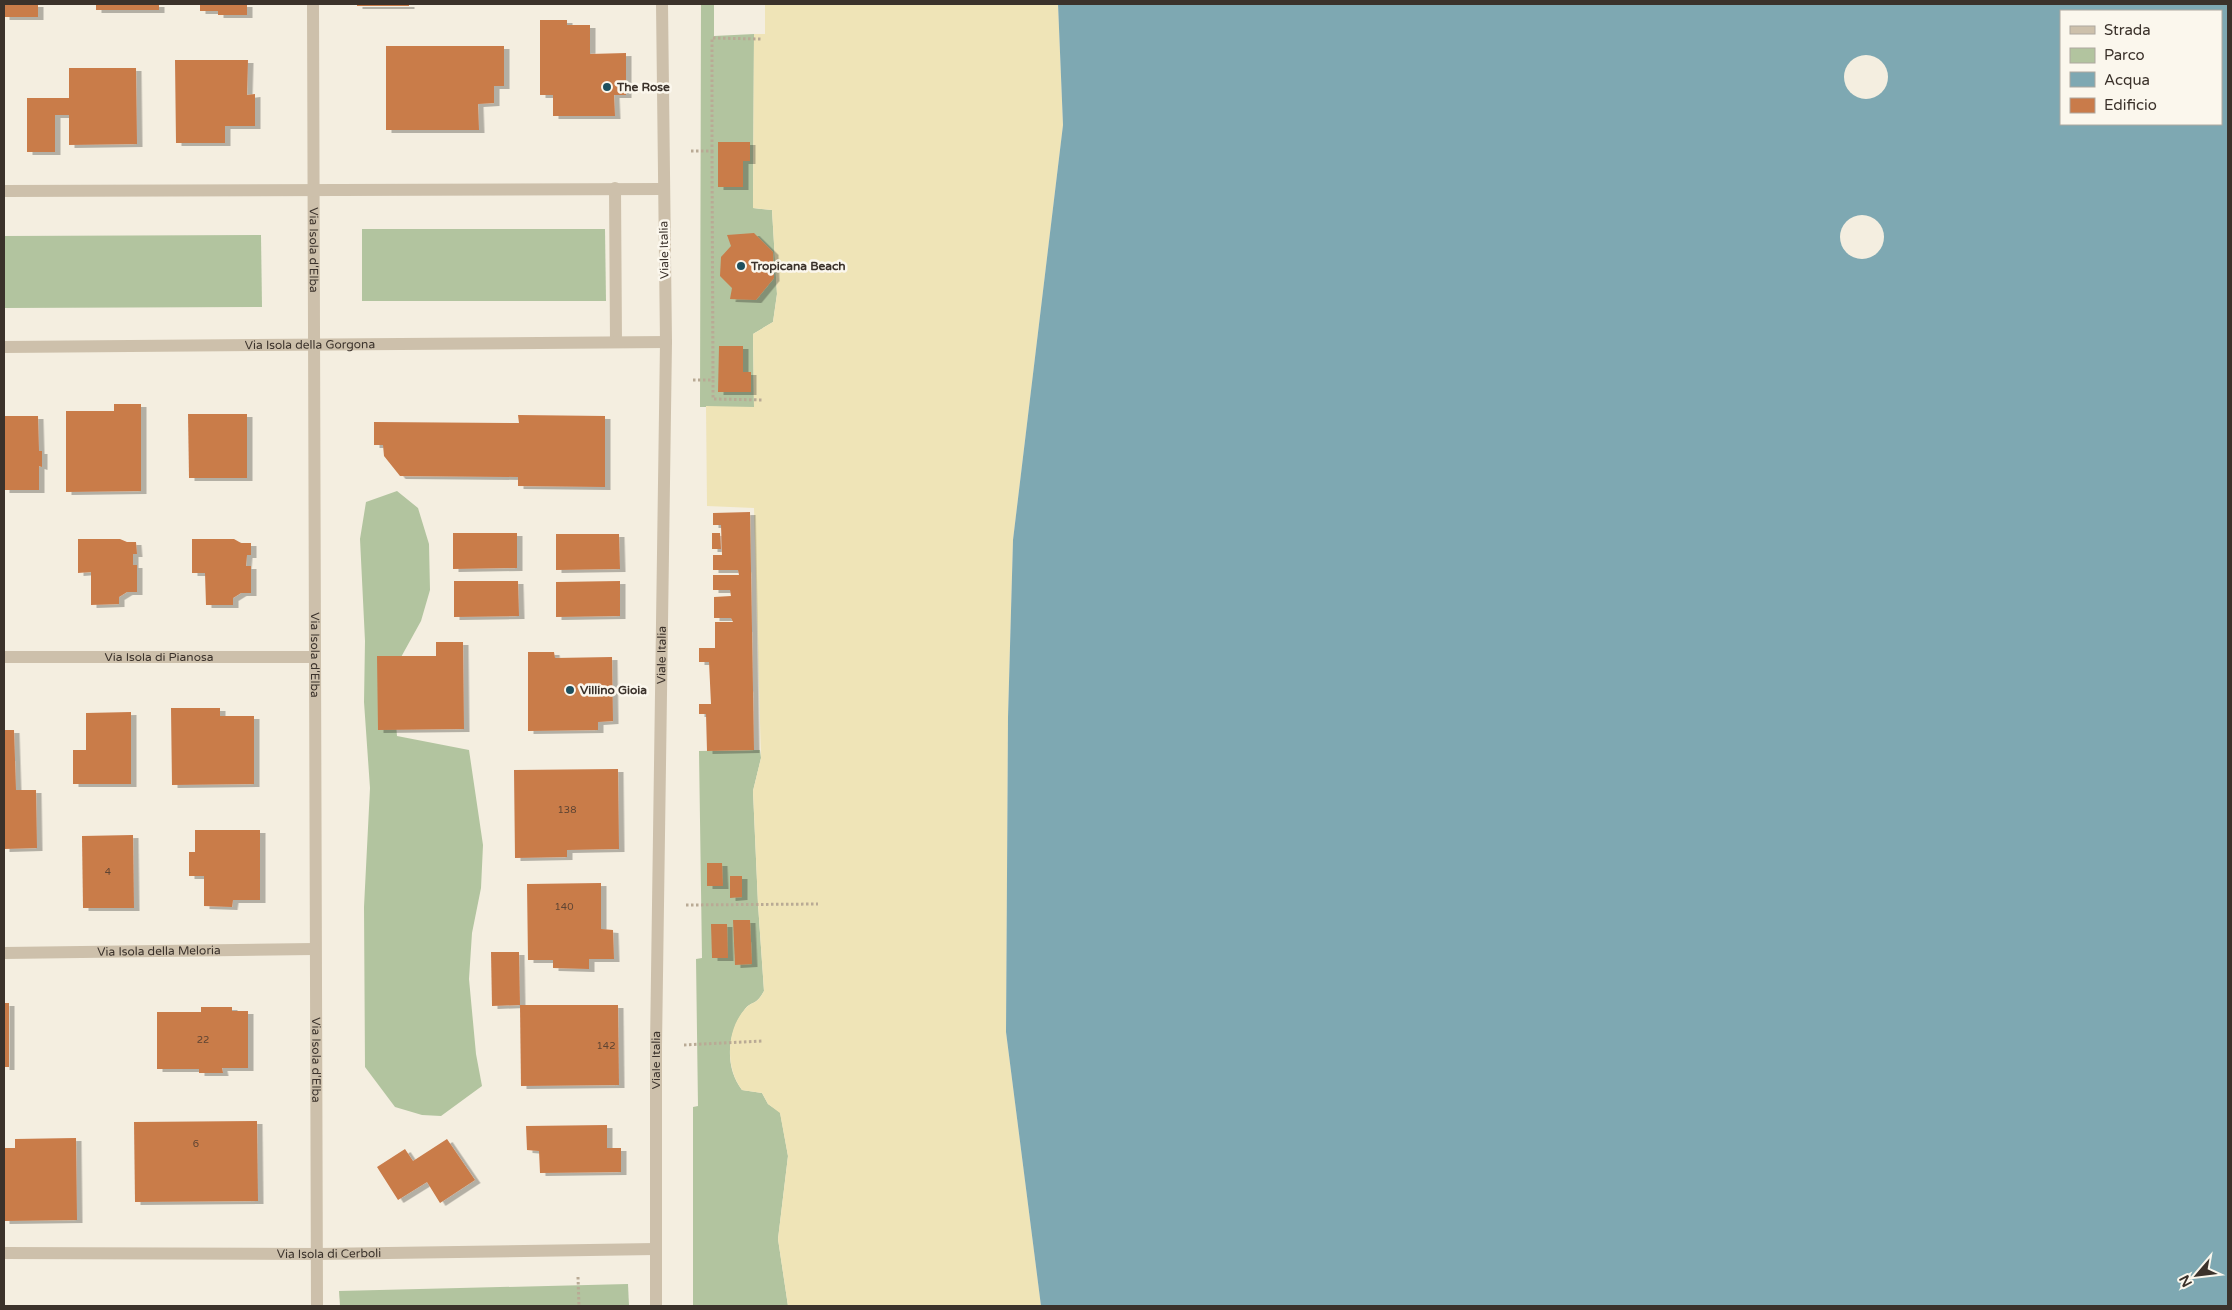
<svg xmlns="http://www.w3.org/2000/svg" width="2232" height="1310" font-family="'Varela Round',sans-serif">
<defs>
<filter id="shadow"><feDropShadow dx="5.5" dy="3" stdDeviation="0" flood-color="#0004"/></filter>
</defs>
<rect width="100%" height="100%" fill="#f4eee0"/>
<g fill="#b2c49f">
<polygon points="701,4 714,4 714,36 754,34 753,208 772,210 777,294 773,322 753,334 754,407 700,407"/>
<polygon points="362,229 605,229 606,301 362,301"/>
<polygon points="261,235 262,307 4,308 4,236"/>
<polygon points="397,491 418,508 429,544 430,590 421,621 400,659 394,701 397,736 469,750 483,845 481,888 472,933 469,979 476,1054 482,1086 441,1116 422,1115 395,1107 365,1067 364,907 370,788 364,702 365,641 360,539 366,502"/>
<path d="M760,750L761,758L753,791L758,904L764,991C756,1006 751,1001 745,1009C727,1032 724,1067 742,1090L762,1093L768,1104L780,1112L788,1156L778,1239L788,1306H693V1107L698,1106L696,959L702,958L699,751Z"/>
<polygon points="628,1284 629,1306 340,1306 339,1291"/>
</g>
<path fill="#efe4b7" d="M765,4H1058L1063,125L1013,540L1008,717L1006,1032L1041,1306H788L778,1239L788,1156L780,1113L768,1104L762,1093L742,1090C725,1068 726,1030 745,1009C753,1000 756,1006 764,991L758,904L753,791L761,758L754,508L707,506L706,406L754,407L753,334L773,322L777,294L772,210L753,208L754,34H765Z"/>
<path fill="#7ea8b2" fill-rule="evenodd" d="M1058,4H2228V1306H1041L1006,1032L1008,717L1013,540L1063,125ZM2061,11H2221V124H2061Z"/>
<g fill="#f4eee0">
<circle cx="1866" cy="77" r="22"/>
<circle cx="1862" cy="237" r="22"/>
</g>
<g fill="#c97b4a" filter="url(#shadow)">
<rect x="4" y="4" width="34" height="13"/>
<rect x="96" y="4" width="63" height="6"/>
<polygon points="200,4 247,4 247,15 218,15 218,11 200,11"/>
<rect x="357" y="4" width="52" height="2"/>
<polygon points="540,20 567,20 567,25 590,25 590,54 626,53 626,95 614,95 615,116 553,116 553,95 540,95"/>
<polygon points="386,46 504,46 504,86 494,86 494,103 478,104 479,130 386,130"/>
<polygon points="175,60 248,60 247,95 255,94 255,126 225,126 225,143 176,143"/>
<polygon points="69,68 136,68 137,144 69,145 69,115 55,115 55,152 27,152 27,98 69,98"/>
<polygon points="718,142 750,142 750,161 743,161 743,187 718,187"/>
<polygon points="754,233 773,252 774,278 756,300 730,299 732,288 720,276 721,257 731,246 727,235"/>
<polygon points="719,346 743,346 743,372 751,372 751,392 718,392"/>
<polygon points="114,404 141,404 141,491 66,492 66,411 114,411"/>
<polygon points="188,414 247,414 247,478 189,478"/>
<polygon points="518,415 605,416 605,487 518,486 518,477 400,476 384,456 383,445 374,445 374,422 519,423"/>
<polygon points="4,416 38,416 39,451 42,451 42,467 39,466 39,490 4,490"/>
<polygon points="750,512 754,750 707,751 706,714 699,714 699,704 711,704 709,662 699,662 699,648 715,648 715,622 733,622 731,618 714,618 714,597 731,596 730,590 713,590 713,575 739,575 738,570 713,570 713,555 722,555 721,525 713,525 713,513"/>
<polygon points="453,533 517,533 517,568 453,569"/>
<polygon points="712,533 720,533 721,549 712,549"/>
<polygon points="556,534 619,534 620,569 556,570"/>
<polygon points="78,539 120,539 127,542 136,542 137,554 133,554 133,565 137,565 137,592 127,592 119,597 119,604 91,605 91,572 78,573"/>
<polygon points="192,539 234,539 241,543 251,543 251,555 247,555 246,566 251,566 251,593 241,593 233,598 233,605 206,605 205,573 192,573"/>
<polygon points="454,581 518,581 519,616 454,617"/>
<polygon points="620,581 620,616 556,617 556,582"/>
<polygon points="436,642 463,642 464,729 378,730 377,656 436,656"/>
<polygon points="528,652 554,652 555,658 612,657 613,721 598,722 598,730 528,731"/>
<polygon points="171,708 220,708 220,716 254,716 254,784 172,785"/>
<polygon points="131,712 131,784 73,784 73,750 86,750 86,713"/>
<polygon points="4,730 14,730 16,790 36,790 37,848 4,849"/>
<polygon points="618,769 619,849 567,850 567,857 515,858 514,770"/>
<polygon points="195,830 260,830 260,900 233,900 232,907 204,906 204,876 189,876 189,852 195,852"/>
<polygon points="133,835 134,908 83,908 82,836"/>
<polygon points="707,863 722,863 723,886 707,886"/>
<polygon points="730,876 742,876 742,897 730,898"/>
<polygon points="601,883 601,929 613,930 614,959 589,959 589,969 553,968 553,960 528,960 527,884"/>
<polygon points="733,920 750,920 752,964 735,965"/>
<polygon points="711,924 727,924 728,958 712,958"/>
<polygon points="491,952 519,952 520,1005 492,1006"/>
<rect x="4" y="1003" width="5" height="64"/>
<polygon points="520,1005 618,1005 619,1085 521,1086"/>
<polygon points="201,1007 232,1007 232,1011 248,1011 248,1068 222,1068 223,1073 199,1073 199,1069 157,1069 157,1012 201,1012"/>
<polygon points="257,1121 258,1201 135,1202 134,1122"/>
<polygon points="607,1125 607,1148 621,1148 621,1172 540,1173 539,1151 527,1150 526,1126"/>
<polygon points="76,1138 77,1220 4,1221 4,1148 15,1148 15,1139"/>
<polygon points="447,1139 475,1180 440,1203 427,1182 398,1200 377,1167 405,1149 413,1161"/>
</g>
<g fill="none" stroke-linecap="round" stroke-linejoin="round">
<g stroke="#b9aa95" stroke-width="3" stroke-dasharray="2.5 2.5" stroke-linecap="butt">
<polyline points="691,151 712,151 712,38 761,39"/>
<polyline points="712,151 713,380"/>
<polyline points="693,380 713,380 713,399 763,400"/>
<polyline points="686,905 818,904"/>
<polyline points="684,1045 763,1041"/>
<polyline points="578,1277 579,1306"/>
</g>
<g stroke="#cdc0ab" stroke-width="12">
<path id="s1" d="M313,4L317,1306"/>
<polyline points="615,188 616,342"/>
<polyline points="4,191 663,189"/>
<path id="s2" d="M4,347L666,342"/>
<path id="s3" d="M4,657H315"/>
<path id="s4" d="M4,953L314,949"/>
<path id="s5" d="M4,1253L318,1254L655,1249"/>
<path id="s6" d="M656,1306V1046L666,342L662,4"/>
</g>
</g>
<g fill="#1e505e" stroke="#fbf7ed" stroke-width="2">
<circle cx="607" cy="87" r="5"/>
<circle cx="741" cy="266" r="5"/>
<circle cx="570" cy="690" r="5"/>
</g>
<g text-anchor="middle" dominant-baseline="central" stroke-width="5" stroke-linejoin="round" paint-order="stroke">
<g font-size="10" fill="#5e4433">
<text x="567" y="810">138</text>
<text x="108" y="872">4</text>
<text x="564" y="907">140</text>
<text x="203" y="1040">22</text>
<text x="606" y="1046">142</text>
<text x="196" y="1144">6</text>
</g>
<g font-size="12" font-weight="bold" fill="#3b322b" stroke="#fbf7ed" text-anchor="start">
<text x="617" y="87">The Rose</text>
<text x="751" y="266">Tropicana Beach</text>
<text x="580" y="690">Villino Gioia</text>
</g>
<g font-size="12" fill="#3b322b" stroke="#fbf7ed">
<text stroke="none"><textPath href="#s1" startOffset="246">Via Isola d'Elba</textPath></text>
<text transform="translate(664 250) rotate(-91)">Viale Italia</text>
<text stroke="none"><textPath href="#s2" startOffset="306">Via Isola della Gorgona</textPath></text>
<text stroke="none"><textPath href="#s1" startOffset="651">Via Isola d'Elba</textPath></text>
<text stroke="none"><textPath href="#s6" startOffset="651">Viale Italia</textPath></text>
<text stroke="none"><textPath href="#s3" startOffset="155">Via Isola di Pianosa</textPath></text>
<text stroke="none"><textPath href="#s4" startOffset="155">Via Isola della Meloria</textPath></text>
<text stroke="none"><textPath href="#s1" startOffset="1056">Via Isola d'Elba</textPath></text>
<text stroke="none"><textPath href="#s6" startOffset="246">Viale Italia</textPath></text>
<text stroke="none"><textPath href="#s5" startOffset="325">Via Isola di Cerboli</textPath></text>
</g>
</g>
<rect width="2232" height="1310" fill="none" stroke="#3b322b" stroke-width="10"/>
<rect x="2060" y="10" width="162" height="115" fill="#fbf7ed" stroke="#aea89f"/>
<rect x="2070" y="26" width="25" height="8" fill="#cdc0ab" stroke="#aea89f"/>
<text x="2104" y="35" font-size="15" fill="#3b322b">Strada</text>
<rect x="2070" y="48" width="25" height="15" fill="#b2c49f" stroke="#aea89f"/>
<text x="2104" y="60" font-size="15" fill="#3b322b">Parco</text>
<rect x="2070" y="72" width="25" height="15" fill="#7ea8b2" stroke="#aea89f"/>
<text x="2104" y="85" font-size="15" fill="#3b322b">Acqua</text>
<rect x="2070" y="98" width="25" height="15" fill="#c97b4a" stroke="#aea89f"/>
<text x="2104" y="110" font-size="15" fill="#3b322b">Edificio</text>
<g transform="translate(2197 1275) rotate(242)" stroke="#fbf7ed" stroke-width="4" paint-order="stroke">
<path d="M0-4L9 19L0 12L-9 19Z" fill="#3b322b"/>
<text y="-8" font-size="14" font-weight="bold" text-anchor="middle" fill="#3b322b">N</text>
</g>
</svg>
